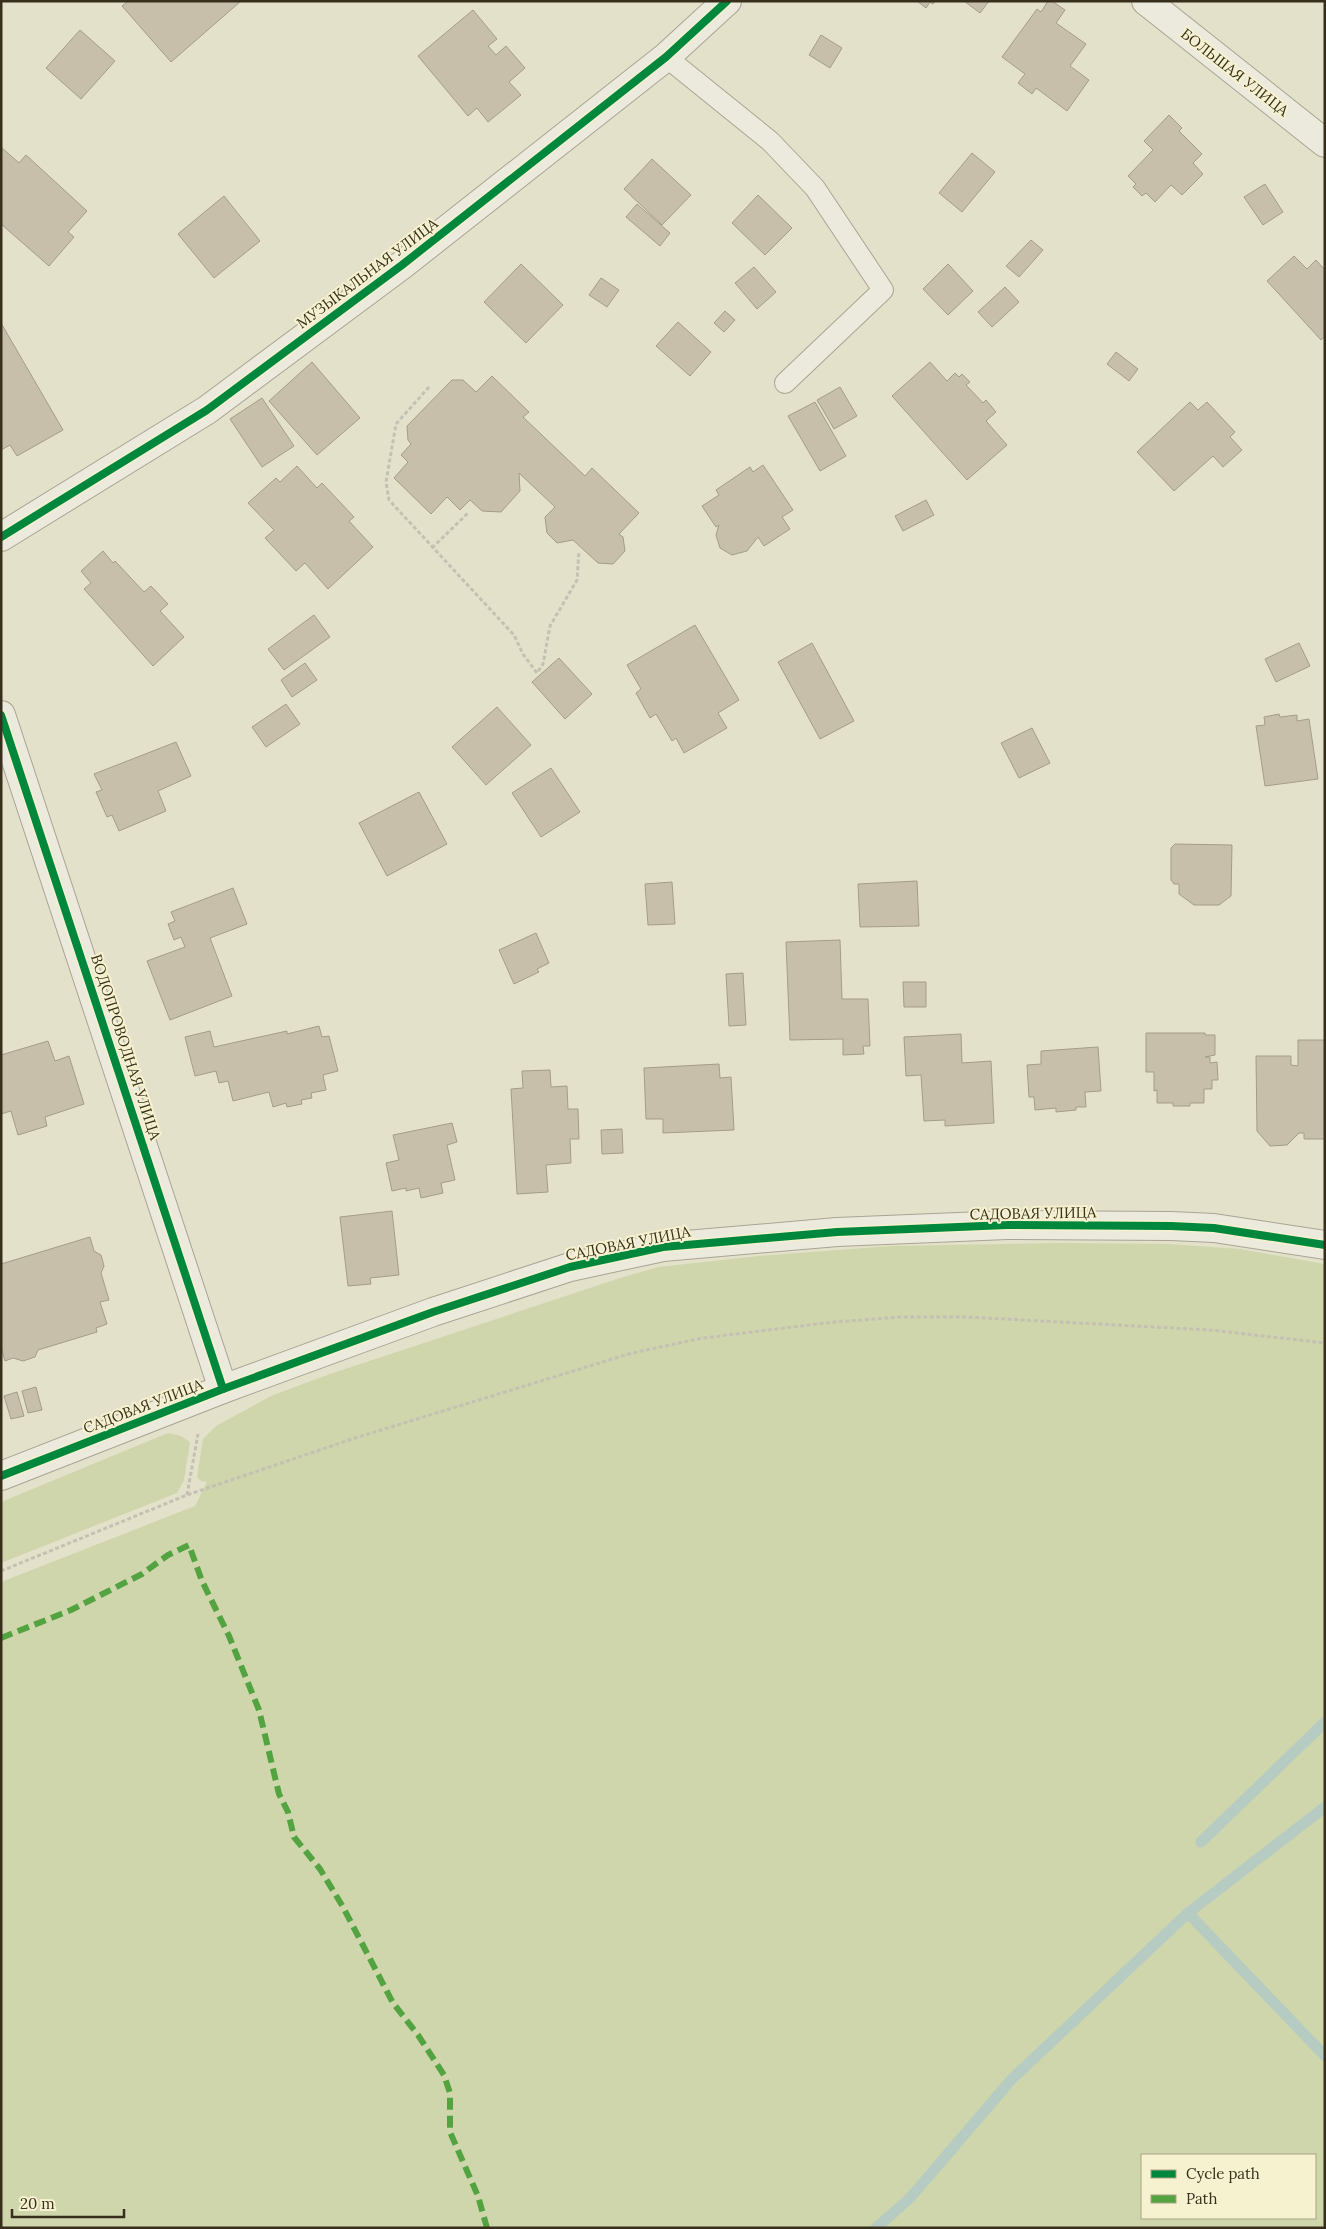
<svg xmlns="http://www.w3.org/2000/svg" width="1326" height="2229" font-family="Lora,serif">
<rect width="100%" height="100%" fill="#e4e1ca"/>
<g fill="#cfd6ac" fill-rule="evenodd">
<path d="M1062,1243L1169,1244L1240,1249L1325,1264V2228H1V1582L195,1506L207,1482L201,1481L197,1477L203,1439L216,1426L271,1396L327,1375L620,1278L658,1267L759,1256L891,1246ZM1315,2155V2218H1142V2155Z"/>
<polygon points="168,1433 181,1436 190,1442 184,1480 177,1493 1,1563 1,1502"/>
</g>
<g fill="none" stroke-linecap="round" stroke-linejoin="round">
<g stroke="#b6cbc1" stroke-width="11">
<polyline points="1201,1842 1325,1722"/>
<polyline points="1188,1913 1325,2056"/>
<polyline points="876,2228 910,2198 1011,2080 1188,1913 1325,1807"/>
</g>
</g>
<g fill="#c8bfab" stroke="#a49c8a">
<polygon points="128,1 241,1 171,62 122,6"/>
<polygon points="917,1 935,1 933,4 930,2 926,8"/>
<polygon points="964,1 989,1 980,13"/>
<polygon points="1048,1 1052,1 1065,10 1056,23 1086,44 1070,66 1089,80 1067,111 1036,88 1032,94 1018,83 1025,74 1002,57 1037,9 1041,12"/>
<polygon points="473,10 497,39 488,46 496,55 506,46 525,68 509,82 521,95 488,122 477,108 468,116 418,56"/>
<polygon points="80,30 115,61 81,99 46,68"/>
<polygon points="821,35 842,48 830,68 809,55"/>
<polygon points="1169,115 1182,128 1179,131 1202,154 1193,163 1203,174 1182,195 1171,185 1155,202 1146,193 1142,196 1133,187 1136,184 1128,176 1153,150 1144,141"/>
<polygon points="1,147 19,163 26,155 87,211 68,232 74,237 49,266 1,224"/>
<polygon points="972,153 995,172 962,212 939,193"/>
<polygon points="652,159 691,195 662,225 624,189"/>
<polygon points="1265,184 1283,212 1263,225 1244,197"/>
<polygon points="758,195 792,228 765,255 732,223"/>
<polygon points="224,196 260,241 214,278 178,234"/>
<polygon points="637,204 670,233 660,246 626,217"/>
<polygon points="1031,240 1043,250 1019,277 1006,266"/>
<polygon points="1294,256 1307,269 1316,260 1325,270 1325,336 1321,340 1267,281"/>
<polygon points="521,264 563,305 526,343 484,302"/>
<polygon points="948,264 973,291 948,315 923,289"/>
<polygon points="754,267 776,292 757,309 735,283"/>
<polygon points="601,278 619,290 607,307 589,295"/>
<polygon points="1005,287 1019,302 992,327 978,312"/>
<polygon points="725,311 735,320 724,332 714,323"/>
<polygon points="678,322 711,352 690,376 656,346"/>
<polygon points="1,323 63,430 17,456 10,445 1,450"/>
<polygon points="1116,352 1138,369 1129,381 1107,364"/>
<polygon points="312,362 360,418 317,455 269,401"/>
<polygon points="930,362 947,381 955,373 959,377 962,374 970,382 966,385 983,403 986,400 996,412 986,421 1007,445 967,480 892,396"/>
<polygon points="492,376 529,412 523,417 585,476 592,468 639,513 619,534 623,537 625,551 613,564 598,563 573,540 557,543 547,533 545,517 555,507 519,473 520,491 501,512 482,511 470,500 460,510 447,497 431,514 394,478 408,462 401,455 411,444 408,440 407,426 452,380 463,380 476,392"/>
<polygon points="840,387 857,416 834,429 817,400"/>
<polygon points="262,398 294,446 262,467 230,419"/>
<polygon points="815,402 846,456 820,471 788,416"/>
<polygon points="1190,402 1198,410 1207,402 1235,432 1230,437 1242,450 1223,467 1213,456 1174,491 1137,452"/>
<polygon points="763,465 793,510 782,517 790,529 764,546 758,537 747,551 732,555 720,548 716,535 719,525 716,527 702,506 719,495 716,490 750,467 753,472"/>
<polygon points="297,466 317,488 322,483 354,517 349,521 373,547 328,589 305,563 296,571 265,538 274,530 248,503 276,478 280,482"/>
<polygon points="926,500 934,515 903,531 895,516"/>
<polygon points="103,551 113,563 115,561 144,592 151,586 168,604 160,611 184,637 153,666 84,589 91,583 81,571"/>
<polygon points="314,615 330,637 284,670 268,649"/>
<polygon points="695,625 739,700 718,713 727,728 684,753 676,738 672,741 656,714 650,718 636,693 641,689 627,665"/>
<polygon points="812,643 854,721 820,739 778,662"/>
<polygon points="1299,643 1310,666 1276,682 1265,659"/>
<polygon points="559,658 592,694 565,719 532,682"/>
<polygon points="305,663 317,680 292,697 281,680"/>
<polygon points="286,704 300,724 266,747 252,727"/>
<polygon points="497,707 531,745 486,785 452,747"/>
<polygon points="1279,714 1280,717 1297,715 1297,721 1309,719 1318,779 1265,786 1256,726 1265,725 1264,717"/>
<polygon points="1032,728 1050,763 1019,778 1001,743"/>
<polygon points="176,742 191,776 158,791 166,811 119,831 112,815 107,817 96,792 102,790 94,774"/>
<polygon points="551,768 580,812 541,837 512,793"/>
<polygon points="419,792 447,844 387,876 359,823"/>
<polygon points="1175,844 1232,845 1231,896 1219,905 1194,905 1179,894 1179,884 1174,884 1171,880 1171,848"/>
<polygon points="917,881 919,926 860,927 858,884"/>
<polygon points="672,882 675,924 648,925 645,884"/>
<polygon points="233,888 247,924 210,938 232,996 170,1020 147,961 185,947 181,937 174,940 168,924 175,921 171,912"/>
<polygon points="536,933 549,963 537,969 539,972 514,984 499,950"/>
<polygon points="840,940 842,999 868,999 870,1046 863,1046 864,1054 843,1055 843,1039 790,1040 786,942"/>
<polygon points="743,973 746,1025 729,1026 726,974"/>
<polygon points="903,982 926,982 926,1007 904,1007"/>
<polygon points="319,1026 322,1037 329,1036 338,1071 323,1075 326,1090 311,1093 312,1098 301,1100 302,1104 287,1107 286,1103 273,1107 269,1092 233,1101 228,1081 219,1083 216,1071 195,1076 185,1037 210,1031 214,1047 287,1031 287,1034"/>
<polygon points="1146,1033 1205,1033 1205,1035 1215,1035 1215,1055 1205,1057 1210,1057 1210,1063 1217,1062 1218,1080 1212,1080 1212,1089 1204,1089 1204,1103 1190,1103 1190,1106 1173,1106 1173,1103 1157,1103 1157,1090 1154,1091 1154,1072 1146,1072"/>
<polygon points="961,1034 962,1063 991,1061 994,1123 945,1126 945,1120 924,1121 921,1075 906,1076 904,1037"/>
<polygon points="1298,1040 1325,1040 1325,1139 1304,1139 1304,1133 1299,1133 1287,1145 1270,1146 1257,1131 1256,1056 1291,1056 1291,1065 1298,1066"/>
<polygon points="48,1041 55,1061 69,1056 84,1104 45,1117 47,1126 18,1135 11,1111 1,1114 1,1055"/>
<polygon points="1098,1047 1101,1091 1085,1092 1086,1107 1076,1107 1076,1110 1056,1112 1056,1108 1035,1110 1034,1097 1029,1097 1027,1065 1041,1064 1041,1051"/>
<polygon points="719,1064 720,1078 731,1077 734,1130 663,1133 663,1119 646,1119 644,1068"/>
<polygon points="550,1070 551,1087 567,1086 568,1109 578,1109 579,1139 570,1139 571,1163 546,1165 548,1192 517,1194 511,1089 523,1088 522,1071"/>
<polygon points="452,1123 457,1142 447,1145 455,1180 441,1183 443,1193 421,1198 419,1188 406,1191 406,1188 392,1191 386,1163 399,1160 393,1135"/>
<polygon points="622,1129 623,1153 602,1154 601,1130"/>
<polygon points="392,1211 399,1275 370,1278 371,1284 348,1286 340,1217"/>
<polygon points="90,1237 94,1251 101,1255 104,1266 101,1273 109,1300 100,1302 107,1324 96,1328 97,1332 38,1350 35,1357 23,1361 13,1358 5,1361 1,1347 1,1264"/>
<polygon points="36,1387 42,1410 28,1413 22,1391"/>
<polygon points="17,1392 24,1416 11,1419 4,1396"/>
</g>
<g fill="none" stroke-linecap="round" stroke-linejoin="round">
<g stroke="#a9a494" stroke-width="22">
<polyline id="service" points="666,57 770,141 815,188 883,290 785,383"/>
</g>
<g stroke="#a9a494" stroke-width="30">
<g id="minor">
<polyline points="1146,1 1325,143"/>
<polyline points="1,537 207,410 402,265 666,57 727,1"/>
<polyline points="1,715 223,1389"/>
<polyline points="1,1476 223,1389 433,1312 570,1267 663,1247 837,1232 1007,1225 1171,1226 1214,1228 1325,1245"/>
</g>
</g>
<g stroke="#c4c1b3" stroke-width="3" stroke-dasharray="4 2.5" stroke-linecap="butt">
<polyline points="429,387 396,424 386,482 389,500 514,635 523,654 537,673 543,664 550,626 577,580 579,551"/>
<polyline points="432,548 469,512"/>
<polyline points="187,1495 198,1434"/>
<polyline points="1,1571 187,1495 355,1438 632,1353 703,1338 834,1322 901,1317 966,1317 1210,1330 1325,1343"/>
</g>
<use href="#service" stroke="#eceadc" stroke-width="20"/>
<use href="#minor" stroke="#eceadc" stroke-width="28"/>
<polyline stroke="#53a441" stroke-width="6" stroke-dasharray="12 6" stroke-linecap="butt" points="1,1638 71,1610 142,1574 168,1555 189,1545 202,1581 229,1636 259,1710 279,1794 288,1812 294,1837 320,1869 343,1907 393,2003 418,2035 444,2075 450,2093 450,2132 478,2196 487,2228"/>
<g stroke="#f6f1cf" stroke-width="11">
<g id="cycleway">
<polyline points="1,537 207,410 402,265 666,57 727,1"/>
<polyline points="1,715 223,1389"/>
<polyline points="1,1476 223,1389 433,1312 570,1267 663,1247 837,1232 1007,1225 1171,1226 1214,1228 1325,1245"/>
</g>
</g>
<use href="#cycleway" stroke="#00873e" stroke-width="8"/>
</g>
<g text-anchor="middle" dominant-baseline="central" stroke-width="4" stroke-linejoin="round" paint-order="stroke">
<g font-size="15" fill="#372e1c" stroke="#f6f1cf">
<text transform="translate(1235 72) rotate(38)">БОЛЬШАЯ УЛИЦА</text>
<text transform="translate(367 273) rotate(-37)">МУЗЫКАЛЬНАЯ УЛИЦА</text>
<text transform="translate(126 1047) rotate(72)">ВОДОПРОВОДНАЯ УЛИЦА</text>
<text transform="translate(1033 1213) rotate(-1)">САДОВАЯ УЛИЦА</text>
<text transform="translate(628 1243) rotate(-11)">САДОВАЯ УЛИЦА</text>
<text transform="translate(143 1406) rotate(-21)">САДОВАЯ УЛИЦА</text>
</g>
</g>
<rect width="1326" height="2229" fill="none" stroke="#372e1c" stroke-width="5"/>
<rect x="1141" y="2154" width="175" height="65" fill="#f6f1cf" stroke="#aaa387"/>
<rect x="1151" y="2170" width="25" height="8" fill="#00873e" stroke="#aaa387"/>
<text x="1186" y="2179" font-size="15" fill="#372e1c">Cycle path</text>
<rect x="1151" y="2195" width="25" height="8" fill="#53a441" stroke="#aaa387"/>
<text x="1186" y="2204" font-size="15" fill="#372e1c">Path</text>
<path d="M12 2209v8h112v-8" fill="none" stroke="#372e1c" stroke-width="2.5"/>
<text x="20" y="2209" font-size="15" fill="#372e1c" stroke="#f6f1cf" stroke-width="4" paint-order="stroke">20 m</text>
</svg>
